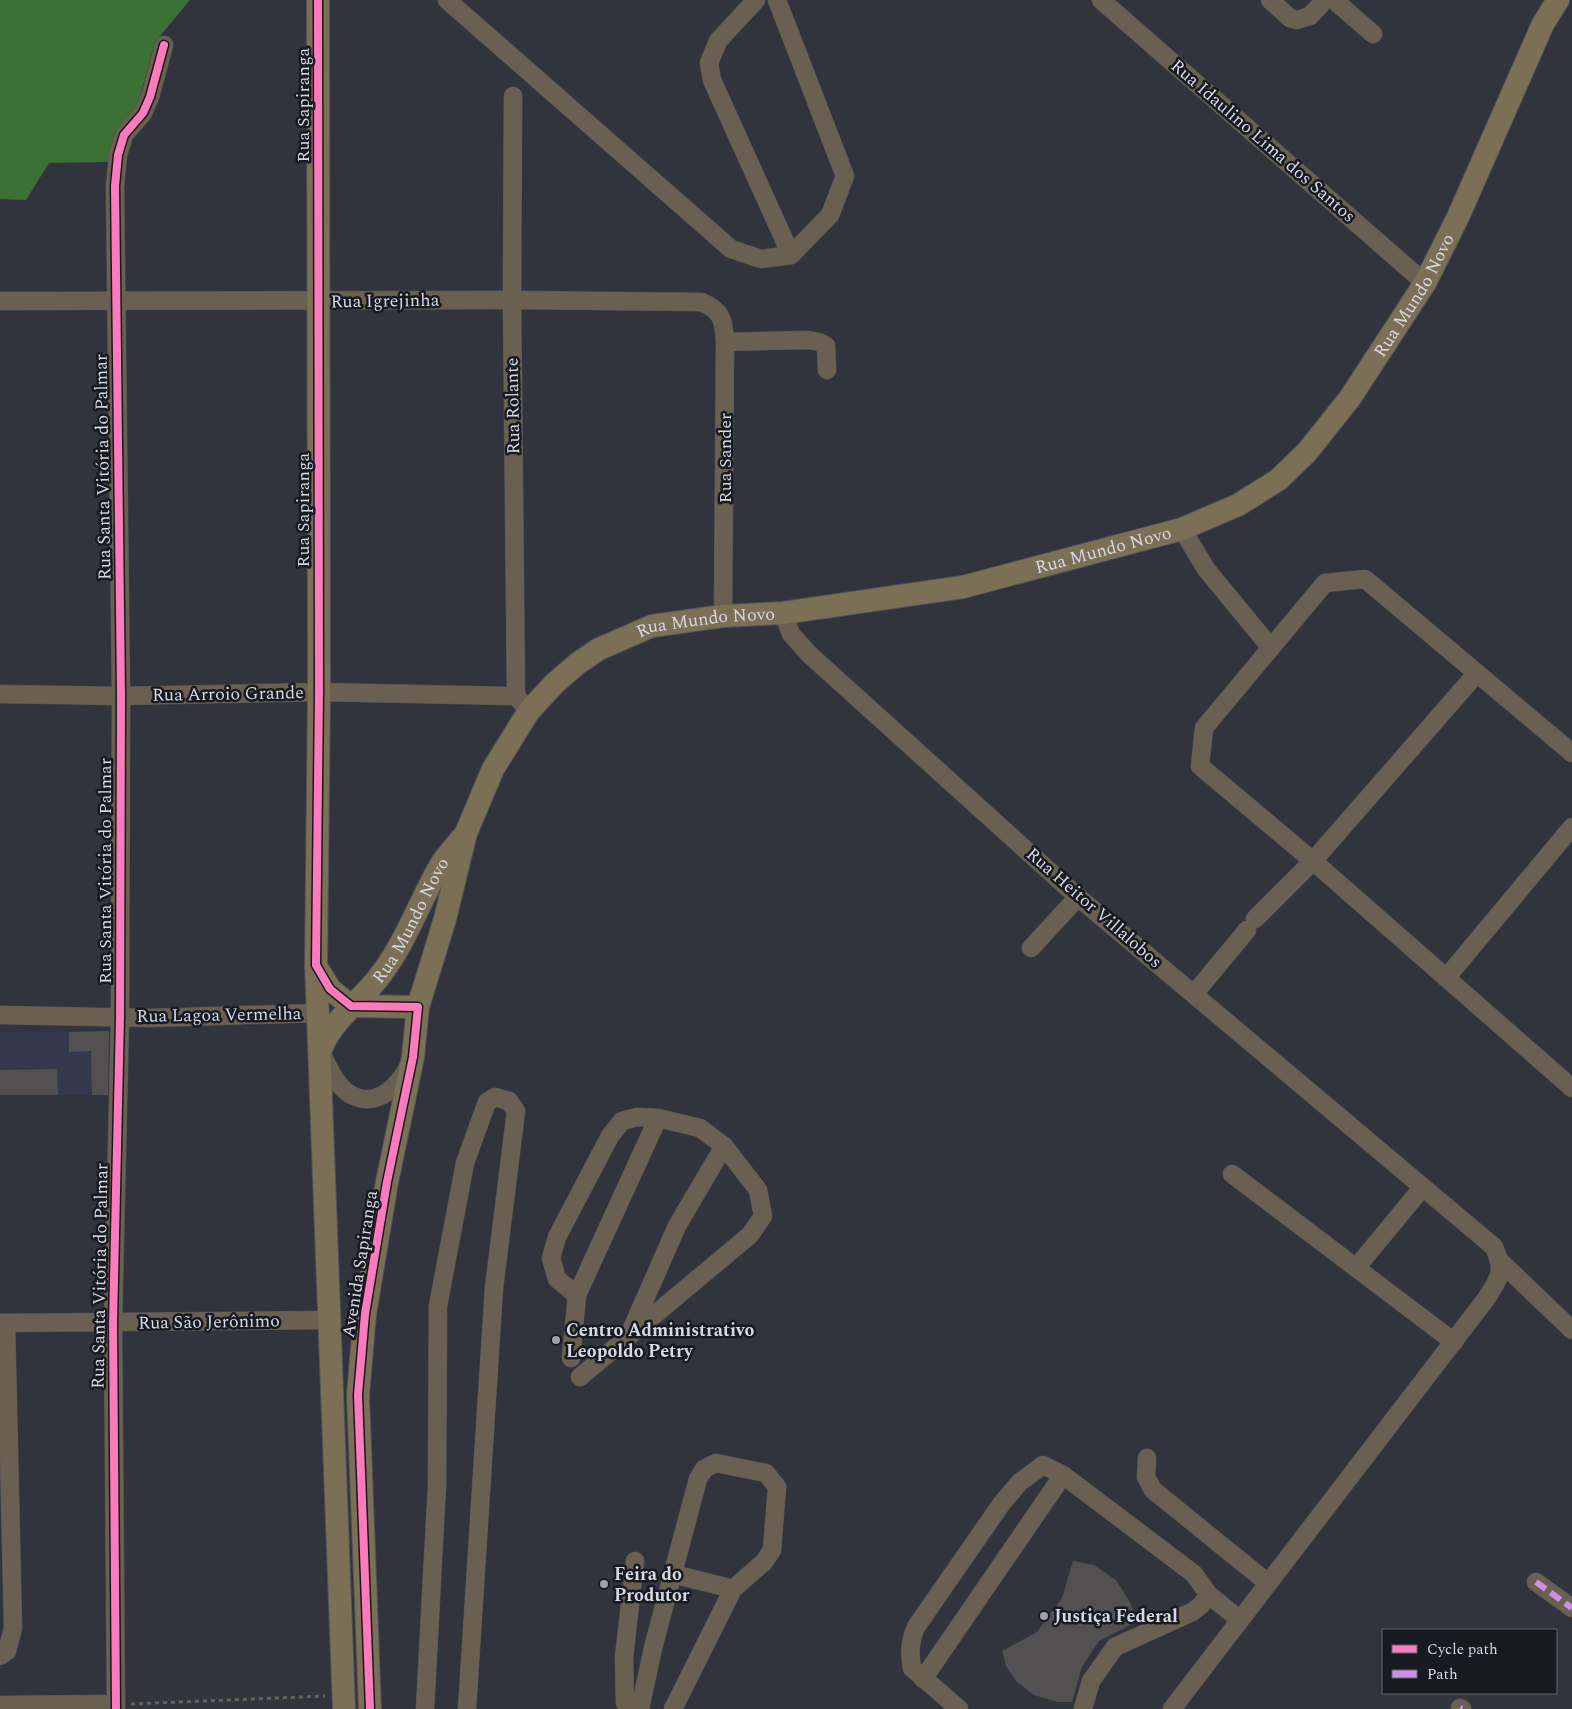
<svg xmlns="http://www.w3.org/2000/svg" width="1572" height="1709" font-family="Spectral,serif">
<rect width="100%" height="100%" fill="#32343d"/>
<polygon fill="#35394d" points="117,1031 117,1094 0,1095 0,1032"/>
<polygon fill="#3c7136" points="0,0 190,0 155,42 137,107 108,162 49,163 26,200 0,199"/>
<g fill="#525051">
<polygon points="109,1031 108,1095 92,1095 91,1051 69,1052 69,1032"/>
<polygon points="57,1069 58,1095 0,1095 0,1070"/>
<polygon points="1073,1561 1094,1565 1116,1580 1131,1604 1136,1622 1099,1641 1082,1667 1072,1702 1058,1702 1034,1695 1017,1682 1006,1666 1002,1651 1037,1632 1062,1598"/>
</g>
<g fill="none" stroke-linecap="round" stroke-linejoin="round">
<g stroke="#50525a" stroke-width="19">
<g id="minor">
<polyline points="447,0 731,249 761,259 791,255 830,215 845,176 777,0"/>
<polyline points="756,0 718,41 709,63 712,80 791,255"/>
<polyline points="1101,0 1425,283"/>
<polyline points="1270,0 1290,18 1297,20 1310,16 1325,0"/>
<polyline points="1334,0 1373,34"/>
<polyline points="513,96 512,300 516,696 529,711"/>
<path d="M0,301L512,300L701,302C722,310 724,321 725,342L723,616"/>
<polyline points="725,342 808,340 819,342 826,346 827,370"/>
<polyline points="1182,529 1206,569 1271,648"/>
<path d="M783,613L791,634L810,655L1078,897L1494,1247C1505,1271 1500,1277 1486,1299L1172,1709"/>
<polyline points="0,694 121,696 319,692 516,696"/>
<polyline points="1572,753 1365,579 1325,583 1204,728 1200,766 1313,861 1572,1088"/>
<polyline points="1255,919 1313,861 1477,673"/>
<polyline points="1031,948 1078,897"/>
<polyline points="1446,978 1572,827"/>
<polyline points="1194,994 1247,930"/>
<polyline points="0,1015 151,1018 318,1013"/>
<path d="M320,1051C325,1060 329,1070 335,1079C359,1114 392,1099 408,1067"/>
<polyline points="1232,1174 1454,1342"/>
<polyline points="1502,1263 1572,1330"/>
<polyline points="1356,1268 1422,1188"/>
<polyline points="577,1295 557,1279 551,1258 557,1237 610,1136 622,1121 637,1117 658,1118 700,1128 724,1146 758,1190 763,1216 750,1235 580,1377"/>
<polyline points="0,1323 328,1320"/>
<polyline points="630,1333 677,1226 724,1146"/>
<polyline points="571,1358 577,1295 658,1118"/>
<polyline points="1147,1458 1146,1477 1153,1490 1268,1583"/>
<polyline points="673,1574 733,1589"/>
<polyline points="1536,1582 1572,1608"/>
<polyline points="0,1656 7,1651 13,1628 6,1323"/>
<polyline points="923,1679 1063,1475"/>
<polyline points="0,1705 116,1704"/>
<polyline points="1460,1708 1462,1709"/>
<polyline points="116,1709 113,1323 120,1017 121,696 115,186 118,155 124,135 143,113 150,97 164,45"/>
<polyline points="425,1709 437,1485 438,1306 465,1163 487,1102 495,1097 509,1101 516,1111 494,1288 467,1709"/>
<polyline points="628,1709 625,1703 624,1657 635,1561"/>
<polyline points="640,1709 653,1648 698,1479 704,1469 716,1463 766,1473 777,1487 772,1550 764,1562 733,1589 673,1709"/>
<path d="M959,1709L912,1668C909,1652 910,1642 916,1627L1002,1503L1020,1482L1043,1465L1063,1475L1194,1574L1209,1595L1239,1619"/>
<polyline points="1083,1709 1091,1681 1115,1647 1192,1612 1200,1606 1209,1595"/>
</g>
</g>
<g stroke="#50525a" stroke-width="24">
<g id="major">
<polyline points="318,0 319,692 316,965 344,1709"/>
<polyline points="316,966 330,989 351,1006"/>
<polyline points="351,1006 418,1007"/>
<path id="s1" d="M321,1049C334,1017 362,1001 382,973C406,941 420,901 440,866C446,856 454,848 461,839"/>
<path id="s2" d="M370,1709L358,1395L365,1314L387,1182L413,1057L418,1007L445,919L466,833L493,769L529,711L554,684L577,664L599,649L652,626L723,616L783,613L963,587L1182,529L1238,505L1278,480L1307,452L1350,398L1425,283L1458,217L1543,24L1558,0"/>
</g>
</g>
<polyline stroke="#67615b" stroke-width="3" stroke-dasharray="4 4" stroke-linecap="butt" points="131,1704 325,1696"/>
<use href="#minor" stroke="#696051" stroke-width="18"/>
<use href="#major" stroke="#7b6f56" stroke-width="22"/>
<g stroke="#ce8fe9" stroke-width="6" stroke-dasharray="12 6" stroke-linecap="butt">
<polyline points="1536,1582 1572,1608"/>
<polyline points="1460,1708 1462,1709"/>
</g>
<g stroke="#181a21" stroke-width="11">
<g id="cycleway">
<polyline points="318,0 319,692 316,965 330,989 351,1006 418,1007 413,1057 387,1182 365,1314 358,1395 370,1709"/>
<polyline points="116,1709 113,1323 120,1017 121,696 115,186 118,155 124,135 143,113 150,97 164,45"/>
</g>
</g>
<use href="#cycleway" stroke="#fd7abc" stroke-width="8"/>
</g>
<g fill="#9d9fa9" stroke="#181a21" stroke-width="2">
<circle cx="556" cy="1340" r="5"/>
<circle cx="604" cy="1584" r="5"/>
<circle cx="1044" cy="1616" r="5"/>
</g>
<g text-anchor="middle" dominant-baseline="central" stroke-width="5" stroke-linejoin="round" paint-order="stroke">
<g font-size="18" fill="#d6d8e3" stroke="#181a21">
<text transform="translate(303 105) rotate(-90)">Rua Sapiranga</text>
<text transform="translate(1263 141) rotate(41)">Rua Idaulino Lima dos Santos</text>
<text stroke="none"><textPath href="#s2" startOffset="2056">Rua Mundo Novo</textPath></text>
<text transform="translate(385 301) rotate(-1)">Rua Igrejinha</text>
<text transform="translate(513 406) rotate(-91)">Rua Rolante</text>
<text transform="translate(725 458) rotate(-90)">Rua Sander</text>
<text transform="translate(103 467) rotate(-91)">Rua Santa Vitória do Palmar</text>
<text transform="translate(303 510) rotate(-90)">Rua Sapiranga</text>
<text stroke="none"><textPath href="#s2" startOffset="1636">Rua Mundo Novo</textPath></text>
<text stroke="none"><textPath href="#s2" startOffset="1231">Rua Mundo Novo</textPath></text>
<text transform="translate(228 694) rotate(-1)">Rua Arroio Grande</text>
<text transform="translate(105 871) rotate(-90)">Rua Santa Vitória do Palmar</text>
<text transform="translate(1094 908) rotate(41)">Rua Heitor Villalobos</text>
<text stroke="none"><textPath href="#s1" startOffset="158">Rua Mundo Novo</textPath></text>
<text transform="translate(219 1015) rotate(-1)">Rua Lagoa Vermelha</text>
<text transform="translate(360 1264) rotate(-81)">Avenida Sapiranga</text>
<text transform="translate(100 1276) rotate(-89)">Rua Santa Vitória do Palmar</text>
<text transform="translate(209 1322) rotate(-1)">Rua São Jerônimo</text>
</g>
<g font-size="18" font-weight="bold" fill="#d6d8e3" stroke="#181a21" text-anchor="start">
<text x="566" y="1330">Centro Administrativo<tspan x="566" dy="21">Leopoldo Petry</tspan></text>
<text x="614" y="1574">Feira do<tspan x="614" dy="21">Produtor</tspan></text>
<text x="1054" y="1616">Justiça Federal</text>
</g>
</g>
<rect x="1382" y="1629" width="175" height="65" fill="#181a21" stroke="#64666f"/>
<rect x="1392" y="1645" width="25" height="8" fill="#fd7abc" stroke="#64666f"/>
<text x="1427" y="1654" font-size="15" fill="#d6d8e3">Cycle path</text>
<rect x="1392" y="1670" width="25" height="8" fill="#ce8fe9" stroke="#64666f"/>
<text x="1427" y="1679" font-size="15" fill="#d6d8e3">Path</text>
</svg>
